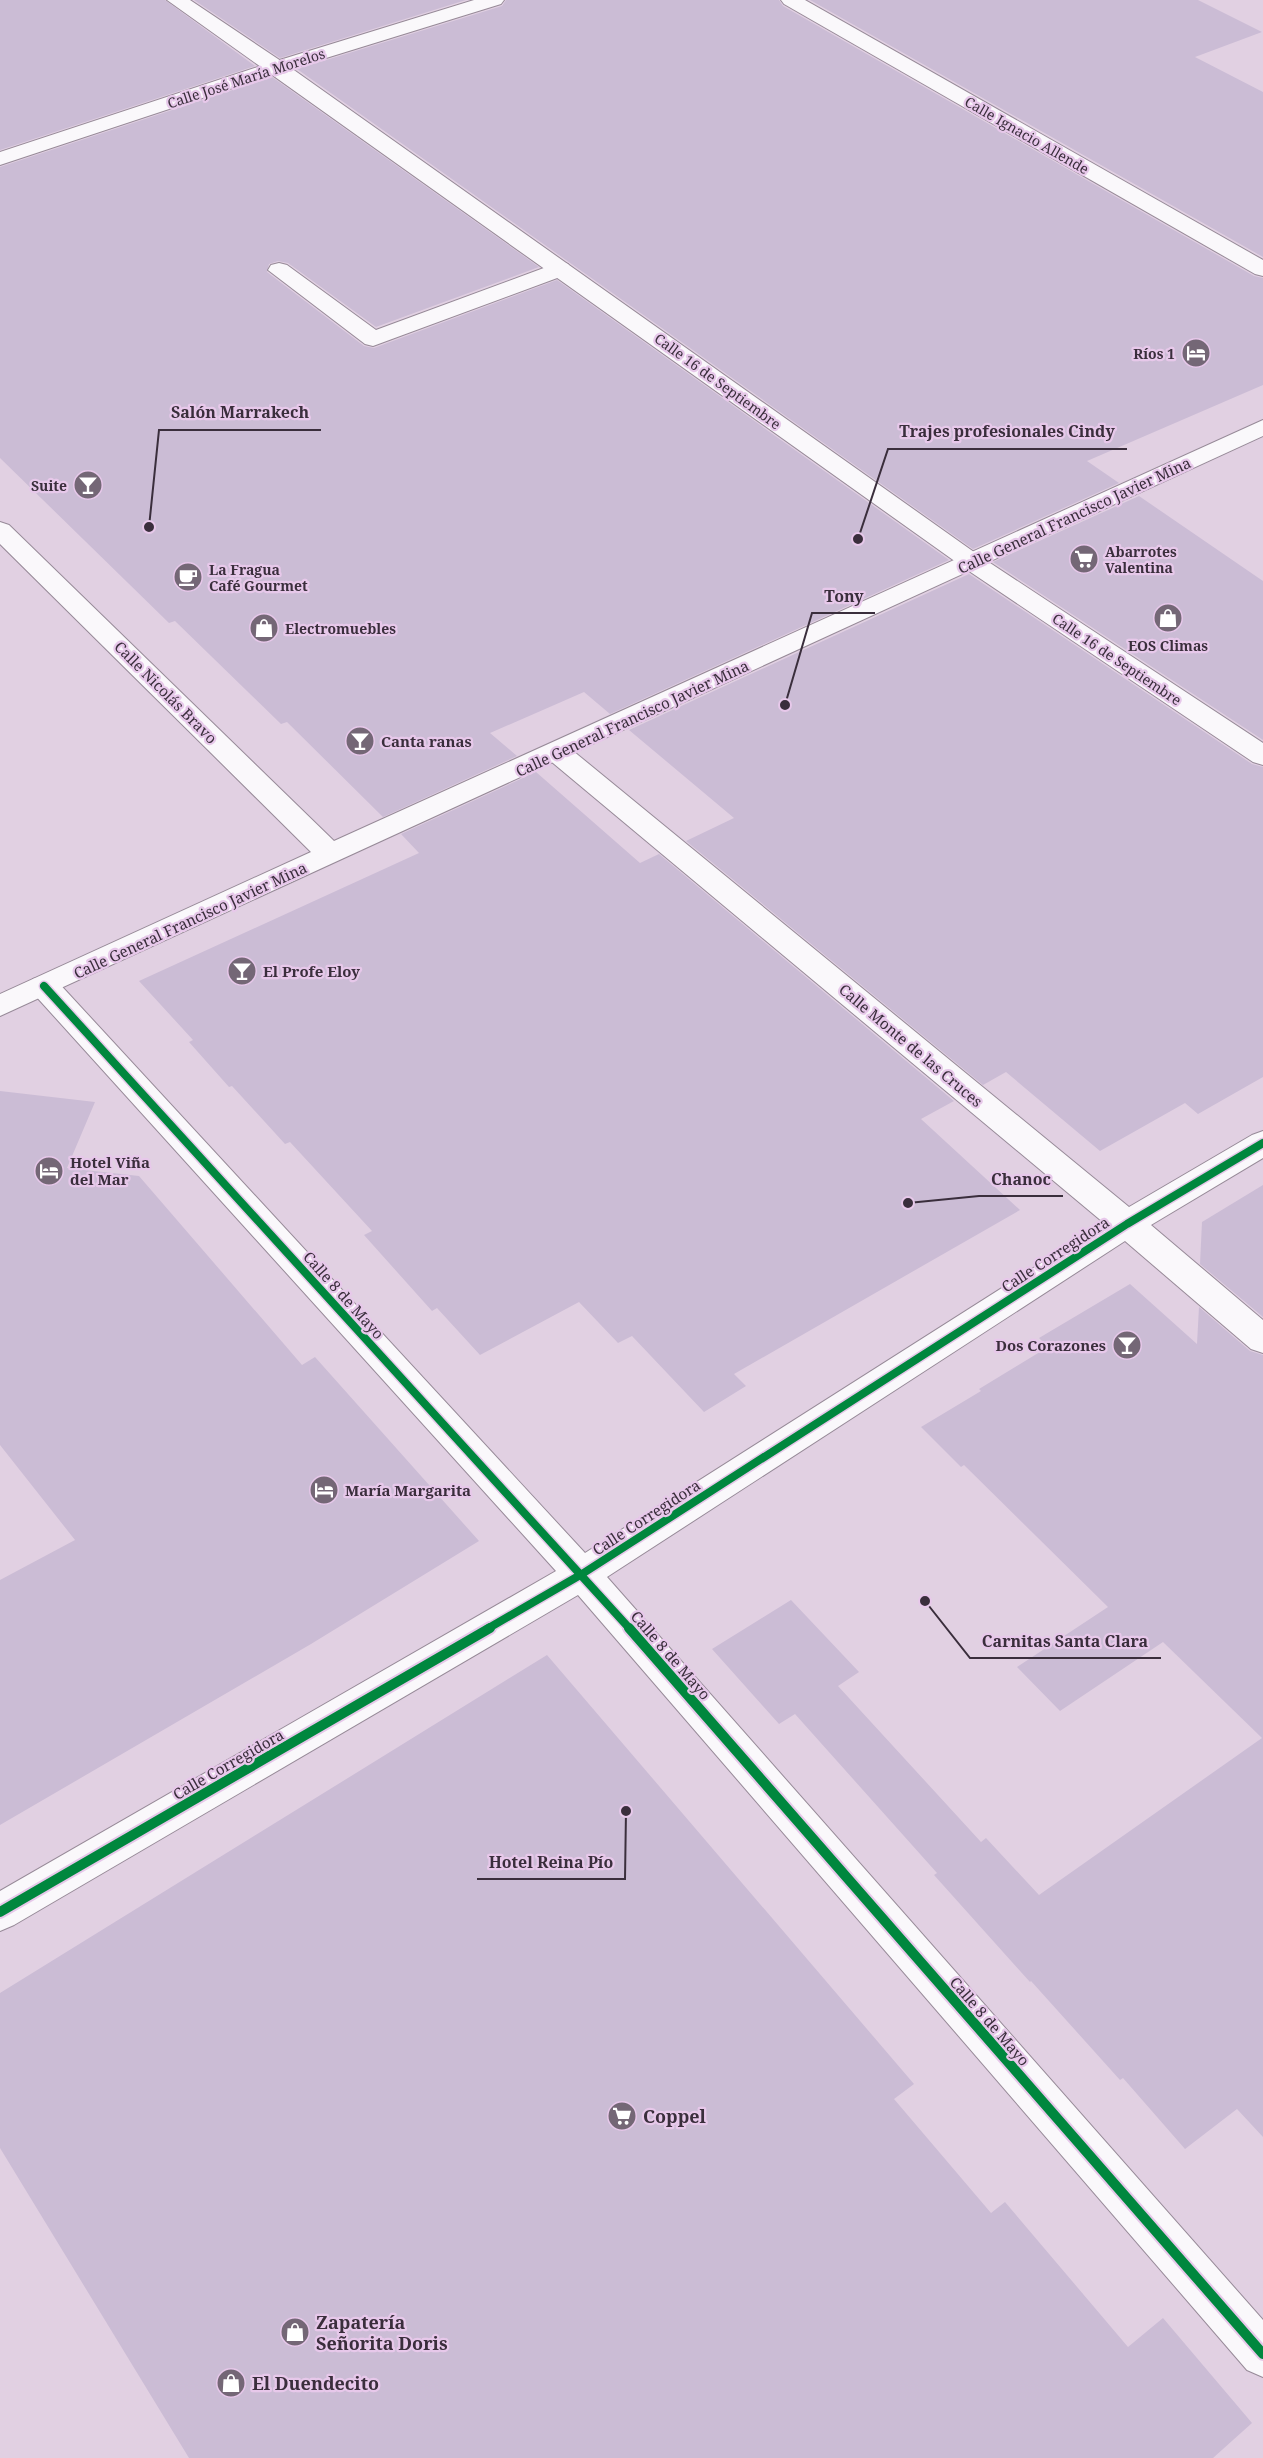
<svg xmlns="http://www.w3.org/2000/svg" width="1263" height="2458" font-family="'Noto Serif',serif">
<rect width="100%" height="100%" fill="#e1d0e2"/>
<g fill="#cbbcd5">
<polygon points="0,0 165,0 255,66 0,150"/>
<polygon points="194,0 466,0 280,58"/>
<polygon points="506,0 779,0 783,6 1254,276 1263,278 1263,385 1087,461 1119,483 973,549 297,69 502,6"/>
<polygon points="810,0 1198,0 1262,32 1195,57 1263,92 1263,257"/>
<polygon points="272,77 539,267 376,327 288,263 278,261 269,264 267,272 364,346 374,348 557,280 949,560 610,714 584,692 490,733 517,756 383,817 287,722 281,724 175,621 169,623 0,458 0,167"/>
<polygon points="1139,496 1263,581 1263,740 993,562"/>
<polygon points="969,574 1252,764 1263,767 1263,1077 1198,1114 1185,1103 1100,1151 1006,1072 983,1085 686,841 734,818 629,730"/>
<polygon points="536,772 640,863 659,854 954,1101 921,1119 1020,1210 734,1374 746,1386 704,1412 632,1336 618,1343 579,1302 480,1355 437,1308 432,1311 364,1235 372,1231 290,1142 285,1144 232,1086 229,1087 189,1042 193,1040 139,981 419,853 401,834"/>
<polygon points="0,1091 95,1102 67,1168 139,1176 302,1365 315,1357 479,1541 311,1644 0,1825 0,1580 75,1540 0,1445"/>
<polygon points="1263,1185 1263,1317 1200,1264 1202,1222"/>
<polygon points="1130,1284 1197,1344 1199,1307 1250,1351 1263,1355 1263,2137 1237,2109 1185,2149 1123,2078 1120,2080 1031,1981 1030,1982 934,1875 937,1873 795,1714 779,1724 712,1649 791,1600 859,1672 838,1686 981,1842 986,1838 1039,1895 1262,1738 1163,1642 1060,1711 1017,1667 1108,1607 964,1465 961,1467 921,1427 981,1391 979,1389 1048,1347 1039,1338"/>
<polygon points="547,1655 914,2084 894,2099 991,2213 1005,2202 1128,2347 1163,2318 1252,2423 1213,2458 189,2458 0,2148 0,1993"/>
</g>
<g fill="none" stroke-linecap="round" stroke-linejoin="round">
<g stroke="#978a98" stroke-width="2">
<polygon id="service" points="560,262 568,264 571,269 568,274 373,346 365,344 268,270 271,265 279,263 287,265 376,330"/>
</g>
<g stroke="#978a98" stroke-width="2">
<g id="minor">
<polygon points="167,0 190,0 284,63 981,557 1263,743 1263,765 1253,762 963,567"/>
<polygon points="781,0 805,0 1263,260 1263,276 1255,274 784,4"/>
<polygon points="557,743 567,746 1129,1207 1252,1135 1263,1131 1263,1158 1151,1225 1263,1320 1263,1353 1251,1349 1125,1241 607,1577 1263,2320 1263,2377 1247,2370 578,1595 14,1925 0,1931 0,1891 556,1571 33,993 29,986 33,979 44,976 55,979 585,1553 1104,1223 547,758 543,752 547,746"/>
</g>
</g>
<g stroke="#978a98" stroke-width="2">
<g id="tertiary">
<polygon points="474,0 504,0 501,4 284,71 0,165 0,152 270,63"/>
<polygon points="1263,420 1263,436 0,1016 0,994 311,852 0,544 0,522 9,525 334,841"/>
</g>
</g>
<use href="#service" fill="#faf8fb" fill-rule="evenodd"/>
<use href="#minor" fill="#faf8fb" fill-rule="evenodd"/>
<use href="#tertiary" fill="#faf8fb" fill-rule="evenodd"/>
<g stroke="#e7c8ea" stroke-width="11">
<g id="cycleway-far1">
<polyline points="44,986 630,1629"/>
<polyline points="487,1629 582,1574 1127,1224 1263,1143"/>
</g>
</g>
<g stroke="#e7c8ea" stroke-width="14">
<g id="cycleway">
<polyline points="629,1628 1263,2354"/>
<polyline points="0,1912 490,1628"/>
</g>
</g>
<use href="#cycleway-far1" stroke="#00873e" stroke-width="8"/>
<use href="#cycleway" stroke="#00873e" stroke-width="10"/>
</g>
<defs>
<g id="hotel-disc" transform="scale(1.5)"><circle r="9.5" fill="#746776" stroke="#e7c8ea"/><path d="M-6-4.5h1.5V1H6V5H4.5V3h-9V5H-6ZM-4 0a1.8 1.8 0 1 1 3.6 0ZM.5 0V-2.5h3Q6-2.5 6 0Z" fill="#fff"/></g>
<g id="bar-disc" transform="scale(1.5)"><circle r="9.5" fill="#746776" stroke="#e7c8ea"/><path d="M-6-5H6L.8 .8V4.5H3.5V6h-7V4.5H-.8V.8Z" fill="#fff"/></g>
<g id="supermarket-disc" transform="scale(1.5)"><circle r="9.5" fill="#746776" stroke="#e7c8ea"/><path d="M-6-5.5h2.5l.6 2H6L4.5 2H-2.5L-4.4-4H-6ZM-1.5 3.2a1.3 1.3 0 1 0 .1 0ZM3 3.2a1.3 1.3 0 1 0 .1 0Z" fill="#fff"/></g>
<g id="cafe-disc" transform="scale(1.5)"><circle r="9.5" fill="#746776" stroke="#e7c8ea"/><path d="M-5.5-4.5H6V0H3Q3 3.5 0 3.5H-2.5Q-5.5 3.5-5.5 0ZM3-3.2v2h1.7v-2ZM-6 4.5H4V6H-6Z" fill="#fff"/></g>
<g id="shop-disc" transform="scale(1.5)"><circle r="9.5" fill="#746776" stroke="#e7c8ea"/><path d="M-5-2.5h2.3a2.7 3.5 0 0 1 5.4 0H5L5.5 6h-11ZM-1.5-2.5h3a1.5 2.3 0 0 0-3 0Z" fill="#fff"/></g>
</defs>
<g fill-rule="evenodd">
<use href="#hotel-disc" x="1196" y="353"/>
<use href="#bar-disc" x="88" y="485"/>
<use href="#supermarket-disc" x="1084" y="559"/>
<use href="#cafe-disc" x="188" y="577"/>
<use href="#shop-disc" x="1168" y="618"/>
<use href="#shop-disc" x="264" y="628"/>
<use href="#bar-disc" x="360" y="741"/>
<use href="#bar-disc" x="242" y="971"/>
<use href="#hotel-disc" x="49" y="1171"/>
<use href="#bar-disc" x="1127" y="1345"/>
<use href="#hotel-disc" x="324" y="1490"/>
<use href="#supermarket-disc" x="622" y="2116"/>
<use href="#shop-disc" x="295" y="2332"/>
<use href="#shop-disc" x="231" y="2383"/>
</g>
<g text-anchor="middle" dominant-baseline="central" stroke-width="4.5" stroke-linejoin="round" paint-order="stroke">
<g font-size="14" fill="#3a2e3c" stroke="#e7c8ea">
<text transform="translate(246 78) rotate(-18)">Calle José María Morelos</text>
<text transform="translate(1027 135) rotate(30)">Calle Ignacio Allende</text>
<text transform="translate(718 381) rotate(36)">Calle 16 de Septiembre</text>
<text transform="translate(1117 659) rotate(34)">Calle 16 de Septiembre</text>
</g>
<g font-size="14" font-weight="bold" fill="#3a2e3c" stroke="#e7c8ea" text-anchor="start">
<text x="1175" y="353" text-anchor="end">Ríos 1</text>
<text x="67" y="485" text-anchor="end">Suite</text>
<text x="1105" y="551">Abarrotes<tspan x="1105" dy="16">Valentina</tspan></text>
<text x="209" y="569">La Fragua<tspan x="209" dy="16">Café Gourmet</tspan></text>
<text x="285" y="628">Electromuebles</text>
<text x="1168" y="645" text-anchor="middle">EOS Climas</text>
</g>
<g font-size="15" fill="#3a2e3c" stroke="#e7c8ea">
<text transform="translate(1074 515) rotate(-25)">Calle General Francisco Javier Mina</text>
<text transform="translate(166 692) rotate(45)">Calle Nicolás Bravo</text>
<text transform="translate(632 718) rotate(-25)">Calle General Francisco Javier Mina</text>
<text transform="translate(190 920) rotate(-25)">Calle General Francisco Javier Mina</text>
<text transform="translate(911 1045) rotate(40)">Calle Monte de las Cruces</text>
<text transform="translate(1055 1254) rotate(-33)">Calle Corregidora</text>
<text transform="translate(344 1295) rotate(48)">Calle 8 de Mayo</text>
<text transform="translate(646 1517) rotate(-33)">Calle Corregidora</text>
<text transform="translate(671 1655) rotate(49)">Calle 8 de Mayo</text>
<text transform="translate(228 1764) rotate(-30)">Calle Corregidora</text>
<text transform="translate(990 2021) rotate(49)">Calle 8 de Mayo</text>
</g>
<g font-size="15" font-weight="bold" fill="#3a2e3c" stroke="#e7c8ea" text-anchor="start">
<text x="381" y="741">Canta ranas</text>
<text x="263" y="971">El Profe Eloy</text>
<text x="70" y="1162">Hotel Viña<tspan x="70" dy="17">del Mar</tspan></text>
<text x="1106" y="1345" text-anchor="end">Dos Corazones</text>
<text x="345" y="1490">María Margarita</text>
</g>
<g font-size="18" font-weight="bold" fill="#3a2e3c" stroke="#e7c8ea" text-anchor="start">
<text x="643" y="2116">Coppel</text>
<text x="316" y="2322">Zapatería<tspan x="316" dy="21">Señorita Doris</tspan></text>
<text x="252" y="2383">El Duendecito</text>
</g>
</g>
<path fill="none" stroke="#3a2e3c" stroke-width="2" d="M149 527L159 430H321M858 539L888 449H1127M785 705L812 613H875M908 1203L979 1196H1063M925 1601L970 1658H1161M626 1811L625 1879H477"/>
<g fill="#3a2e3c" stroke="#e7c8ea" stroke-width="2">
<circle cx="149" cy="527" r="6"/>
<circle cx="858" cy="539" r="6"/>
<circle cx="785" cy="705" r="6"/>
<circle cx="908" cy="1203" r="6"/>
<circle cx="925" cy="1601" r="6"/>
<circle cx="626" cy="1811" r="6"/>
</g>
<g font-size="16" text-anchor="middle" font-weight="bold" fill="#3a2e3c" stroke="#e7c8ea" stroke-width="4.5" stroke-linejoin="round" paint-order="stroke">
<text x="240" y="418">Salón Marrakech</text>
<text x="1007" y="437">Trajes profesionales Cindy</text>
<text x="844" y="602">Tony</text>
<text x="1021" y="1185">Chanoc</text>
<text x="1065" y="1647">Carnitas Santa Clara</text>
<text x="551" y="1868">Hotel Reina Pío</text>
</g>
</svg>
